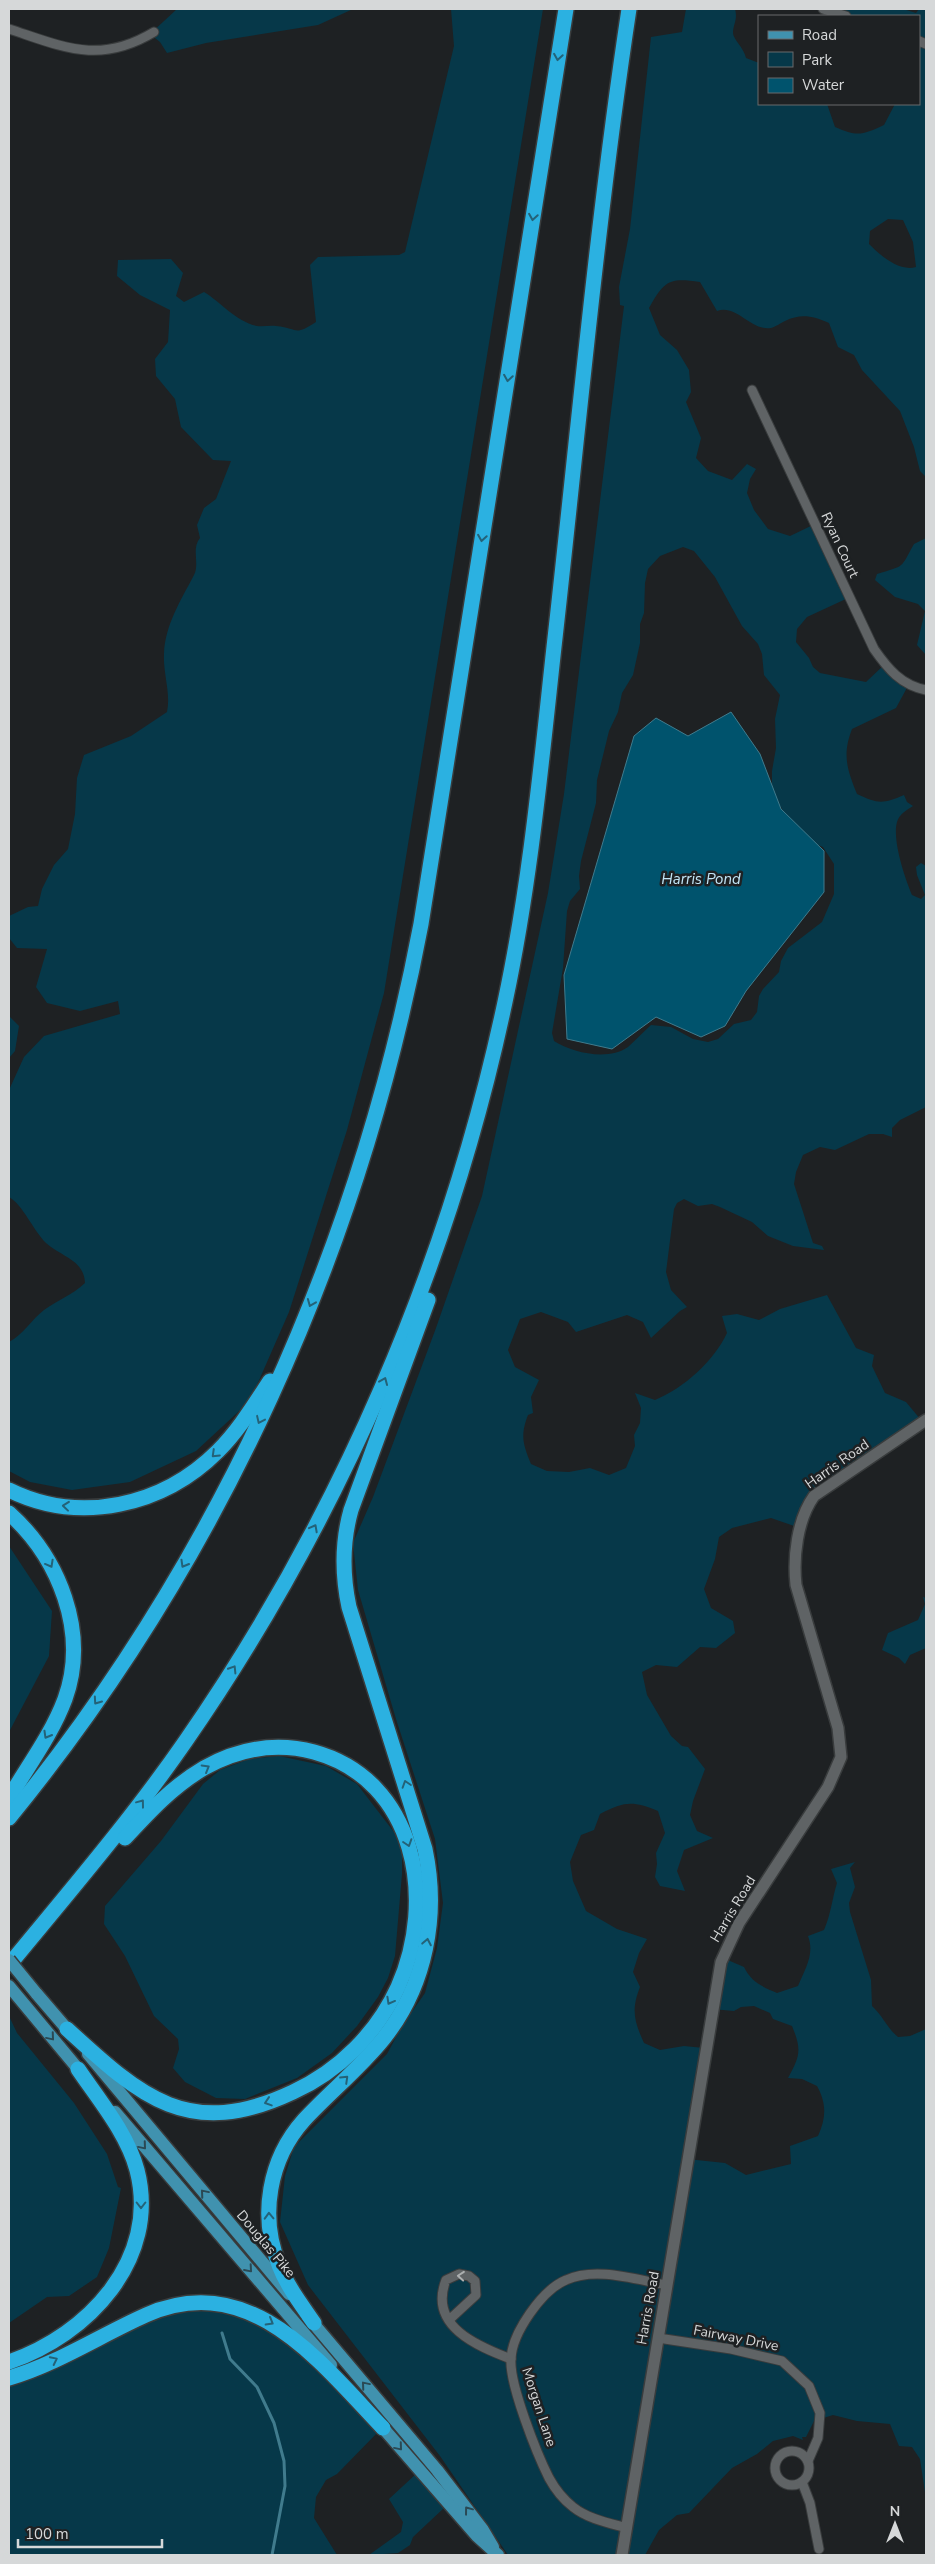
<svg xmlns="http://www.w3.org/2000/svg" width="935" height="2564" font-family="'Nunito Sans',sans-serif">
<rect width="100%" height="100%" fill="#1e2123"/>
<g fill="#063849" fill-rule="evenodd">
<polygon points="177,9 353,9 318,25 206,43 167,53 160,42 150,34"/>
<path d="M451,9H543L384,993L347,1130L289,1312L250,1401L196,1451L130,1482L72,1490L30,1482L9,1471V1342C24,1334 31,1320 44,1310C58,1300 72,1295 85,1283C84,1260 62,1257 46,1243C33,1230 23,1205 9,1197V1090L24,1057L44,1036L120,1014L118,1001L80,1011L47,1003L36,987L47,949L17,948L9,938V916L28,907L38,906L42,889L54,865L68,849L75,814L77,778L84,755L131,736L167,712C171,693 163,674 164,654C165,625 181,600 194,575C200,563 191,549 200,538L197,525L204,508L216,499L231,461L213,460L181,427L175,399L156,376L155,359L168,342L170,310L140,295L117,276L118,260L171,259L183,273L176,296L184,302L204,292C222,303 235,321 257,326C263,327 270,325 276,326C299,328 293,337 316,322L310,265L318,257L399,255L405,252L454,46Z"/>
<path d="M686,9H735C738,20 733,24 733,33C733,39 744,48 746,58L759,63V104H827L835,127C858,137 862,135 884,125L895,104H919V16H850L827,9H903L916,13L919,9H926V477L920,471L914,447L900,411L862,370L854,355L838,347L829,323C813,316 801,313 785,321C781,323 775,327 771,328C750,331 737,304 717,311L700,282C669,277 664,281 649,308L660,335L677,350L689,370L691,392L686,402L701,438L696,458L708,471L732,480L747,464L756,469L750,479L747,493L754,510L768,529L790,536L815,524L848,598L807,617L797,629L796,642L809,658L813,667L820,673L866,682L884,665L909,684L896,708L852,729C842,755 847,769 857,794C878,804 883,804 904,795L907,802L913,806C907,810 899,814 897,822C892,840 905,878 912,895L921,899L925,895L917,875L916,867L921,863L926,866V1107L900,1120L892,1128V1137L883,1134H869L835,1150L820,1147L803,1155L796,1172L794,1184L813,1243L822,1246L824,1250L793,1246L768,1236L752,1222L720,1207L712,1204L698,1206L684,1199L677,1203L674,1209L666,1272L671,1290L687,1307L680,1311L651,1338L643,1322L627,1315L576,1332L568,1322L541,1312L520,1319L508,1350L515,1367L539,1380L531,1397L533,1413L528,1415C520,1436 523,1444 531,1464L547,1471L569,1472L590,1468L609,1475L626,1468L635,1446L634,1435L640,1423L641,1408L635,1393L655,1400C684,1388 714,1361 727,1333L722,1316L737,1314L759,1320L780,1309L827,1295L856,1348L874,1355L872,1366L885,1393L906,1402L921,1420L821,1489L800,1528L771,1518L732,1528L719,1537L715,1559L704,1589L711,1608L733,1621L735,1633L716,1648L700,1647L677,1667L656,1665L642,1672L647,1695L671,1736L682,1746L688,1747L705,1769L693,1801L690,1815L697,1831L713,1838L684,1850L677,1871L685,1891L660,1886L655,1877L657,1864L656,1853L665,1833L658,1811C633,1801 625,1801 600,1814L594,1830L581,1835L570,1862L573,1881L586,1911L617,1929L647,1939L639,1953L633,1972L640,1987C631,2010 634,2021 644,2043L660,2050L684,2046L704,2048L687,2159L725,2163L746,2175L791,2164L790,2146L818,2136C826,2118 827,2104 817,2086L802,2079L788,2078C800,2056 802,2050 792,2026L773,2019L770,2013L754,2006L741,2007L734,2011L712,2009L723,1958L744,1967C751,1982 763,1987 777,1993L798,1986C805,1969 815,1954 808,1936L824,1930C831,1914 832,1899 837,1883L831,1869L855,1862L850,1868L855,1887L849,1903L850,1912L871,1980L872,2006C883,2016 887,2028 898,2037L910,2036L926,2029V2499L920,2459L912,2447L899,2446L890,2424L857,2421L833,2415L814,2421L806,2437H802L803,2440L793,2436L773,2441L757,2454L732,2468L689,2513L677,2515L659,2530L645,2555H508L440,2456L308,2285L280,2222L285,2176L294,2147L387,2054L402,2026L425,1993L437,1948L443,1903L435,1839L396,1719L358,1590L353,1543L373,1497L436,1328L482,1196L548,893L564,794L624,306L620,305L619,287L630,229L651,37L682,32ZM888,219L903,220L913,242L916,267C899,272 880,255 869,244L870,231ZM683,547L694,551L715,577L742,626L758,644L762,654L764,675L780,695L775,719L776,748L772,771V791L767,797L781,807L790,828L805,840L823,847L834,864V894L822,922L788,948L781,961L779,972L763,989L759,996L757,1012L751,1020L734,1024L718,1039L708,1042L693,1039L671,1027L651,1025C643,1032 636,1040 628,1047C608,1061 573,1053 554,1041L552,1033L563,968L567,911L570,901L580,889L579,876L581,861L596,803L597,780L609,731L618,712L622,693L633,675L640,643V624L644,613L645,583L648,569L660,556Z"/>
<path d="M926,538V655L917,645L925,611L918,604L895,597L875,580L877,574C906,565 900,569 914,544Z"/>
<polygon points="9,1016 19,1026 15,1051 9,1058"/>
<polygon points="9,1546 52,1611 49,1656 9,1732"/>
<polygon points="923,1597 926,1598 926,1648 910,1655 905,1664 899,1658 882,1650 888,1633 918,1620 925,1604"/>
<polygon points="279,1756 326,1766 357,1784 397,1836 402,1853 402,1874 395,1956 388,1978 378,1997 357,2026 332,2053 297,2078 245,2099 216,2098 185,2082 173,2068 179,2049 178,2039 154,2016 125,1956 104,1924 105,1906 161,1841 203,1784 220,1770 249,1759"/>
<polygon points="9,2016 17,2033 74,2103 107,2154 118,2187 121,2188 109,2248 97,2277 69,2296 47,2297 9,2323"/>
<polygon points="212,2305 285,2334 378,2432 337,2474 326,2480 316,2497 314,2518 337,2555 9,2555 9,2380 142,2318"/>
<polygon points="416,2474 445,2507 413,2537 410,2545 398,2553 369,2555 401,2532 403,2522 389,2499"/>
</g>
<polygon fill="#00536d" stroke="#407b8d" points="731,712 760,754 781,809 824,851 824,892 746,991 725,1026 701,1037 656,1017 612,1049 567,1039 564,975 634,736 656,718 688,736"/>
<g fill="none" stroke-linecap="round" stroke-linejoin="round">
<polyline stroke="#407b8d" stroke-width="3" points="222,2333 230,2359 257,2387 274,2423 284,2461 285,2486 272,2555"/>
<g stroke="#393c3d" stroke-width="11">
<g id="minor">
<polyline points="823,9 846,16"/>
<path d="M9,29C64,47 99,65 154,32"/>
<polyline points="919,41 926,44"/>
<path d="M752,390L874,649C888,669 901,685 926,690"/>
<path d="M449,2320L476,2295L475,2281L469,2276L459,2274L446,2280C428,2326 477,2346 511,2359"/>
<polyline points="658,2338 731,2349 782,2361 809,2386 820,2413 818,2438 808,2461"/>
<circle cx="792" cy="2468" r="17"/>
<polyline points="802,2482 810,2503 819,2549"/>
<path d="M627,2528C609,2523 588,2519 573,2507C564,2500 555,2489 549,2478C537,2454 509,2384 511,2359C512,2333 542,2290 566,2280C596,2266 637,2280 667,2285"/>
</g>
</g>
<g stroke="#393c3d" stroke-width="14">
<path id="tertiary" d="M622,2555L721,1962L739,1923L828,1787L841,1757L838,1728L796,1585C793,1557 797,1520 814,1496L926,1420"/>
</g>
<g stroke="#393c3d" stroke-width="15">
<g id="primary">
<polyline points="9,1986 84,2076"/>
<polyline points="36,1993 72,2035"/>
<polyline points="88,2054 289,2294"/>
<polyline points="115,2112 331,2365"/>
<polyline points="308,2317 437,2470 483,2530 493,2547"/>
<polyline points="377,2421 477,2536 498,2555"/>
</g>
</g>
<g stroke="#393c3d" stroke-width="18">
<g id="motorway">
<path d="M9,1490C80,1525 163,1506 218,1451C239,1430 254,1405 270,1381"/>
<path d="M9,1513C59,1558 89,1632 65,1699C52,1734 28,1766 9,1798"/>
<path d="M9,1818C220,1560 359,1251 421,924L566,9"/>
<path d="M9,1965C69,1892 131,1820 185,1742C339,1520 449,1266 505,1002C530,885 541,766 554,647C578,434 597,220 629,9"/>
<path d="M67,2029C141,2097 189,2141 293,2092C339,2071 377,2033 398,1987C437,1900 416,1780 314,1752C276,1742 238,1749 204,1768C173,1786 149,1812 125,1838"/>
<path d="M314,2323C301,2304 287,2286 279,2265C259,2216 269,2159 304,2120C330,2092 360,2068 384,2038C426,1985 439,1915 425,1849L349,1607C342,1574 342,1542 351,1510L428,1300"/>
<path d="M9,2362C88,2335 160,2259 137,2170C127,2133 99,2100 78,2069"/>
<path d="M9,2378C57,2364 101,2335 146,2315C250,2269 319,2361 383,2428"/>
</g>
</g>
<use href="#minor" stroke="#5f6365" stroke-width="9"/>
<use href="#tertiary" stroke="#5f6365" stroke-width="11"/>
<use href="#primary" stroke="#4092af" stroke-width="12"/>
<use href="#motorway" stroke="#2bb1e1" stroke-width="15"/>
<g stroke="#393c3d" stroke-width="15" stroke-linecap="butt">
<polyline id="primary-bridge" points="9,1960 36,1993"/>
</g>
<use href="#primary-bridge" stroke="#4092af" stroke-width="12"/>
</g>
<defs><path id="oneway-chevron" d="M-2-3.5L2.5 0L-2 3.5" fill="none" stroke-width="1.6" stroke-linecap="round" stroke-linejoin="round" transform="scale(1.25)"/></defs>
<g stroke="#246278">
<use href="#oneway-chevron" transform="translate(558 57) rotate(99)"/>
<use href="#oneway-chevron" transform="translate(533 217) rotate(99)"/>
<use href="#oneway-chevron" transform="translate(508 378) rotate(99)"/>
<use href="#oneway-chevron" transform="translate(482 538) rotate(99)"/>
<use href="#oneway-chevron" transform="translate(311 1303) rotate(112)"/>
<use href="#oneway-chevron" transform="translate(384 1381) rotate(-67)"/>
<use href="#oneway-chevron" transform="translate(260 1420) rotate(115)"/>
<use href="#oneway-chevron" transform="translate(215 1454) rotate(136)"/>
<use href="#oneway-chevron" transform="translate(66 1506) rotate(-174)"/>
<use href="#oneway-chevron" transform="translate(314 1528) rotate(-62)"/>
<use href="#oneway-chevron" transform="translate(50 1564) rotate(61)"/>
<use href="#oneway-chevron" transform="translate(184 1564) rotate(120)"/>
<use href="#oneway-chevron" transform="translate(233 1669) rotate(-58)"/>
<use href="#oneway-chevron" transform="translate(97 1701) rotate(125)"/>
<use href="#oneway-chevron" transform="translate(47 1735) rotate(120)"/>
<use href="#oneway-chevron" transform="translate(206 1768) rotate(-30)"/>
<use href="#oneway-chevron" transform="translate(406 1784) rotate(-108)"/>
<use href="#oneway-chevron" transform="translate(141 1803) rotate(-53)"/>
<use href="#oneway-chevron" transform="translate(408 1843) rotate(72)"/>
<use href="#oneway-chevron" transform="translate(427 1942) rotate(-79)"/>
<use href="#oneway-chevron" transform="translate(390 2001) rotate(119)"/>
<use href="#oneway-chevron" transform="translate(345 2079) rotate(-44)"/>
<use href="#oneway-chevron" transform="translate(268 2102) rotate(162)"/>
<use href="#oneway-chevron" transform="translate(141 2205) rotate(90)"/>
<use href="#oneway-chevron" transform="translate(269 2216) rotate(-92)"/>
<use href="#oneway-chevron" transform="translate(270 2322) rotate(30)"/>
<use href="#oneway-chevron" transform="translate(54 2360) rotate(-26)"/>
</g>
<g stroke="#2a4954">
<use href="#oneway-chevron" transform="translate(51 2037) rotate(50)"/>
<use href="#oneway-chevron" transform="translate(143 2146) rotate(50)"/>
<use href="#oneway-chevron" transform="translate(204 2193) rotate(-130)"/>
<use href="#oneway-chevron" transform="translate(249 2269) rotate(49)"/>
<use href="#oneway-chevron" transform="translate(365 2385) rotate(-130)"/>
<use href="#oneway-chevron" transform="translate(399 2447) rotate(50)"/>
<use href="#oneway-chevron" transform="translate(468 2510) rotate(-127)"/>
</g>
<use stroke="#acafb0" href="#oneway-chevron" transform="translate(461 2276) rotate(-175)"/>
<g text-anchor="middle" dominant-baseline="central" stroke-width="5" stroke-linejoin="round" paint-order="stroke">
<g font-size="14" fill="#d6d8d9" stroke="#1e2123">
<text transform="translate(840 545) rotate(65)">Ryan Court</text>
<text transform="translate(837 1464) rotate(-35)">Harris Road</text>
<text transform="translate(733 1909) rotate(-59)">Harris Road</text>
<text transform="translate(266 2244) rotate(50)">Douglas Pike</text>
<text transform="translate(648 2308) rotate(-80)">Harris Road</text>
<text transform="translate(736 2338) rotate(11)">Fairway Drive</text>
<text transform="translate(539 2407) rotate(72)">Morgan Lane</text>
</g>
<g font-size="15" font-style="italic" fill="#c1e5f6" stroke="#1e2123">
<text x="701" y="879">Harris Pond</text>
</g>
</g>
<rect width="935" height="2564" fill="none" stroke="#d6d8d9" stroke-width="20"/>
<rect x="758" y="15" width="162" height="90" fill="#1e2123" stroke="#686a6c"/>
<rect x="768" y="31" width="25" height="8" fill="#4092af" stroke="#686a6c"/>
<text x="802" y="40" font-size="15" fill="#d6d8d9">Road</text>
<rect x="768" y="52" width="25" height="15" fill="#063849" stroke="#686a6c"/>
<text x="802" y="65" font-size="15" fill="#d6d8d9">Park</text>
<rect x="768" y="78" width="25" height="15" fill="#00536d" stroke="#686a6c"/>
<text x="802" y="90" font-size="15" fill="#d6d8d9">Water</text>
<g transform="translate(895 2524)" stroke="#1e2123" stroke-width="4" paint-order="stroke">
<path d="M0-4L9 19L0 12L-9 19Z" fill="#d6d8d9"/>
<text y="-8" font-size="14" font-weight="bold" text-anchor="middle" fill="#d6d8d9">N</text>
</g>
<path d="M18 2539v8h144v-8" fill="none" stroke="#d6d8d9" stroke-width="2.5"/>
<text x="25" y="2539" font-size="15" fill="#d6d8d9" stroke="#1e2123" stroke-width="4" paint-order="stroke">100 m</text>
</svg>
